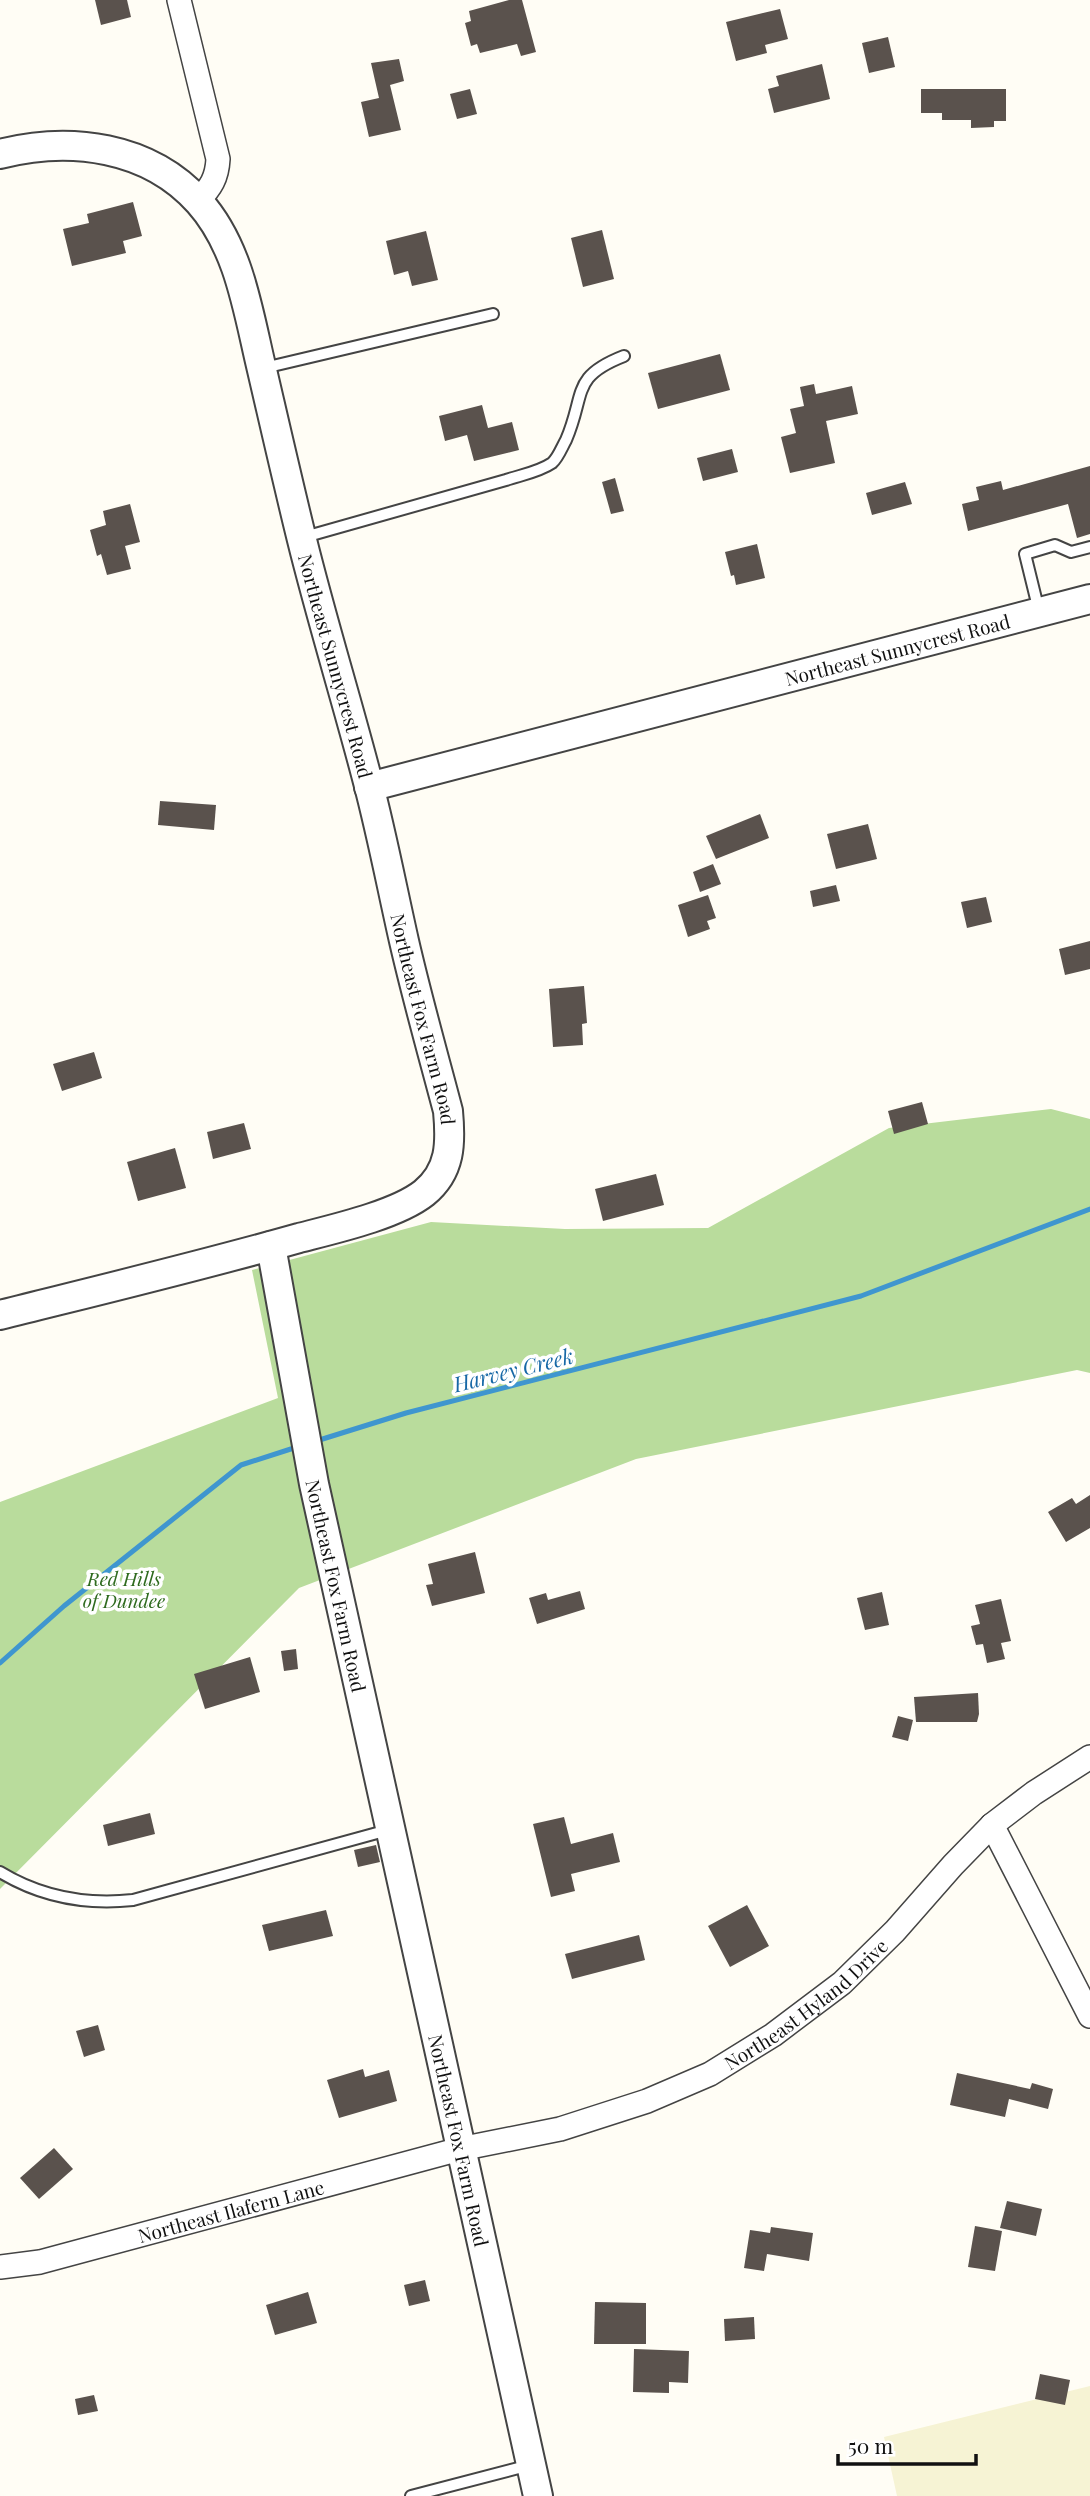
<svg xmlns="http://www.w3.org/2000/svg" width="1090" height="2496" font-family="'Playfair Display',serif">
<rect width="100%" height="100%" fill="#fffdf5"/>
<polygon fill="#f6f3d4" points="1090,2386 1090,2496 897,2496 884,2437"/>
<polygon fill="#b9dc9c" points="1051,1109 1090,1119 1090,1373 1077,1370 636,1459 299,1588 0,1889 0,1502 278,1398 252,1270 431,1222 565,1229 708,1228 889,1128"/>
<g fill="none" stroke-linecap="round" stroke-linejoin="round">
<g stroke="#3f96cf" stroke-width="5">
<polyline points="313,1442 406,1413 861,1296 1090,1209"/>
<polyline points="0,1663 64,1606 241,1465 297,1447"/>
</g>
</g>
<g fill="#5a524d">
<polygon points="95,0 127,0 131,17 101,25"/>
<polygon points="509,0 522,0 536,52 521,56 517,44 480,53 477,44 471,46 465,23 471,21 469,11"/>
<polygon points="780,9 788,39 765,45 767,53 736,61 726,22"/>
<polygon points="888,37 895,67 869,73 862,43"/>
<polygon points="399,59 404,81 390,85 401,130 369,137 361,102 379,98 371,63"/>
<polygon points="822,64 830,99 774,113 768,89 779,86 776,76"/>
<polygon points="470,89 477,114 457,119 450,94"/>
<polygon points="921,89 1006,89 1006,121 994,121 994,127 971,128 971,120 942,120 942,113 921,113"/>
<polygon points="133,202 142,236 123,241 126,253 72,266 63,229 89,223 87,214"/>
<polygon points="602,230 614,279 583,287 571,238"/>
<polygon points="426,231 438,280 412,286 408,271 394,275 386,241"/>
<polygon points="720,354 730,390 658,409 648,373"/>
<polygon points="814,384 816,394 852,386 858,414 826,421 835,463 790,473 781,437 796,433 790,409 804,406 800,387"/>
<polygon points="482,405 488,428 512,422 519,450 474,461 467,435 445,441 439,416"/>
<polygon points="732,449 738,472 703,481 697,458"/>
<polygon points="1090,466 1090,534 1077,538 1068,504 968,531 962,504 979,500 976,487 1001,481 1003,490"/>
<polygon points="615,478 624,511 611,514 602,482"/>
<polygon points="905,482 912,504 872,515 866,493"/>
<polygon points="130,504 140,542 125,546 131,569 107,575 101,554 97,556 90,530 106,525 103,511"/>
<polygon points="757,544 765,578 736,585 734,575 731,576 725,552"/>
<polygon points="160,801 216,805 214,830 158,825"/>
<polygon points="760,814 769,838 716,859 706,836"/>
<polygon points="868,824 877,859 836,869 827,834"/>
<polygon points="713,864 721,884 700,892 693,872"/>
<polygon points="836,885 840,901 813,907 810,891"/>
<polygon points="708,895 716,918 707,921 710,929 688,937 678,905"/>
<polygon points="986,897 992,922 967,928 961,902"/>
<polygon points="1090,941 1090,969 1065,975 1059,949"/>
<polygon points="584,986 587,1023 582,1024 583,1045 553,1047 549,989"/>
<polygon points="94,1052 102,1078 62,1091 53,1064"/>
<polygon points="922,1102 928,1124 894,1134 888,1111"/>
<polygon points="244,1123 251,1149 213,1159 207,1132"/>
<polygon points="175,1148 186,1188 138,1201 127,1162"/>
<polygon points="656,1174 664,1205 603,1221 595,1189"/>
<polygon points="1090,1495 1090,1528 1066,1542 1048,1512 1072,1498 1076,1504"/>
<polygon points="475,1552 485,1593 432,1606 426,1585 433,1584 428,1564"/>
<polygon points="580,1591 585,1609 537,1624 529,1598 546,1593 548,1600"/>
<polygon points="882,1592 889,1625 865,1630 857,1598"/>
<polygon points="1001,1599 1011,1641 1001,1643 1005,1659 987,1663 983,1644 976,1645 971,1626 980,1624 975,1605"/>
<polygon points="296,1649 298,1669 284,1671 281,1651"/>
<polygon points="250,1657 260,1692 205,1709 194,1674"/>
<polygon points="978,1693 979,1714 977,1722 916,1722 914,1697"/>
<polygon points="898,1716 913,1720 908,1741 892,1737"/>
<polygon points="150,1813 155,1834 108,1846 103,1825"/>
<polygon points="564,1817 571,1844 613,1833 620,1862 571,1874 575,1891 551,1897 533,1824"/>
<polygon points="376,1845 380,1862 358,1867 354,1850"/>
<polygon points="747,1905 769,1946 730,1967 708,1926"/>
<polygon points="326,1910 333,1936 269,1951 262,1925"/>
<polygon points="639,1935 645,1960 572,1979 565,1954"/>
<polygon points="98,2025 105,2050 84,2057 76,2031"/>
<polygon points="363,2069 365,2077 389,2070 397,2101 339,2118 327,2080"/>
<polygon points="957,2073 1030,2089 1032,2083 1053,2089 1048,2109 1009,2099 1005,2117 950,2105"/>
<polygon points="54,2148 73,2169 39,2199 20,2178"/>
<polygon points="1007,2201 1042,2209 1036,2236 1000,2228"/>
<polygon points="975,2226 1002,2231 995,2271 968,2267"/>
<polygon points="771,2227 813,2233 809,2261 767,2254 764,2271 744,2268 750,2230 770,2233"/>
<polygon points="425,2280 430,2301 409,2306 404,2285"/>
<polygon points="308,2292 317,2323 275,2335 266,2305"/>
<polygon points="595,2302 646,2303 646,2344 594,2344"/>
<polygon points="754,2317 755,2339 725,2341 724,2319"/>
<polygon points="634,2349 689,2351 688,2383 669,2382 669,2393 633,2392"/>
<polygon points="1040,2374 1070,2380 1065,2405 1035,2399"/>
<polygon points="94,2395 98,2411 78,2415 75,2399"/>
</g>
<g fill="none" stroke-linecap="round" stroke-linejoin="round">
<g stroke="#444" stroke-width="14">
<g id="service">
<polyline points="264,368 493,314"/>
<path d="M301,538L506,480C521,475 539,472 552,463C558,458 562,447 566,440C586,394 570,377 624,356"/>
<polyline points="1039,611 1025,554 1055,545 1071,552 1090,547"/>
<path d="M0,1872C41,1897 86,1905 133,1900L388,1830"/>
<polyline points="411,2496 530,2465"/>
</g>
</g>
<g stroke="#444" stroke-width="26">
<g id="minor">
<path d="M179,0L218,159C217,178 211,187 198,201"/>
<polyline points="992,1825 1090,2016"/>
<path id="s1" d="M0,2267L40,2262L460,2149L560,2129L647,2101L710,2074L773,2035L842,1983L895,1931L953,1865L992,1825L1034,1793L1090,1757"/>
</g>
</g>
<g stroke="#444" stroke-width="32">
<g id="tertiary">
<path id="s2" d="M0,154C70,136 149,146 199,202C240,248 248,312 262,370C275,426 288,483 302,540C322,621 347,701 368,782C382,835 392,888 404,941C417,998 433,1054 448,1111C451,1143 451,1171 424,1193C396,1215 334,1229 299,1238C200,1266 100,1290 0,1315"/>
<path id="s3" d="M369,787L1090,599"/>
<path id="s4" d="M271,1246L314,1484L538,2496"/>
</g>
</g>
<use href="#service" stroke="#fff" stroke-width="10"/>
<use href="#minor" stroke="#fff" stroke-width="23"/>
<use href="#tertiary" stroke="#fff" stroke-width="28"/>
</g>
<g text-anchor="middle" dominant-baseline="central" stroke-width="7" stroke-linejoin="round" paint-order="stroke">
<g font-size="19" fill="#111" stroke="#fff">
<text stroke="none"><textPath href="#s3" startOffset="546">Northeast Sunnycrest Road</textPath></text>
<text stroke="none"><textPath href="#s2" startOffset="702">Northeast Sunnycrest Road</textPath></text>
<text stroke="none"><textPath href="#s2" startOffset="1066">Northeast Fox Farm Road</textPath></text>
<text stroke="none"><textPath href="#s4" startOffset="346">Northeast Fox Farm Road</textPath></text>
<text stroke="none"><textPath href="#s1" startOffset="856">Northeast Hyland Drive</textPath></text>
<text stroke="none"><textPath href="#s4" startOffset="914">Northeast Fox Farm Road</textPath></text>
<text stroke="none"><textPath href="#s1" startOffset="238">Northeast Ilafern Lane</textPath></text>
</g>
<g font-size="19" font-style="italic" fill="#2f6b1f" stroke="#fff">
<text x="124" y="1578">Red Hills<tspan x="124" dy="22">of Dundee</tspan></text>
</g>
<g font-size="21" font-style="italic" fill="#1768a6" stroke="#fff">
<text transform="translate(513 1369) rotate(-14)">Harvey Creek</text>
</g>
</g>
<path d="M838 2454v10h138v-10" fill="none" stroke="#111111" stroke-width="3.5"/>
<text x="848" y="2454" font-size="21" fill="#111111" stroke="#ffffff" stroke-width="5" paint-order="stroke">50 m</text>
</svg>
